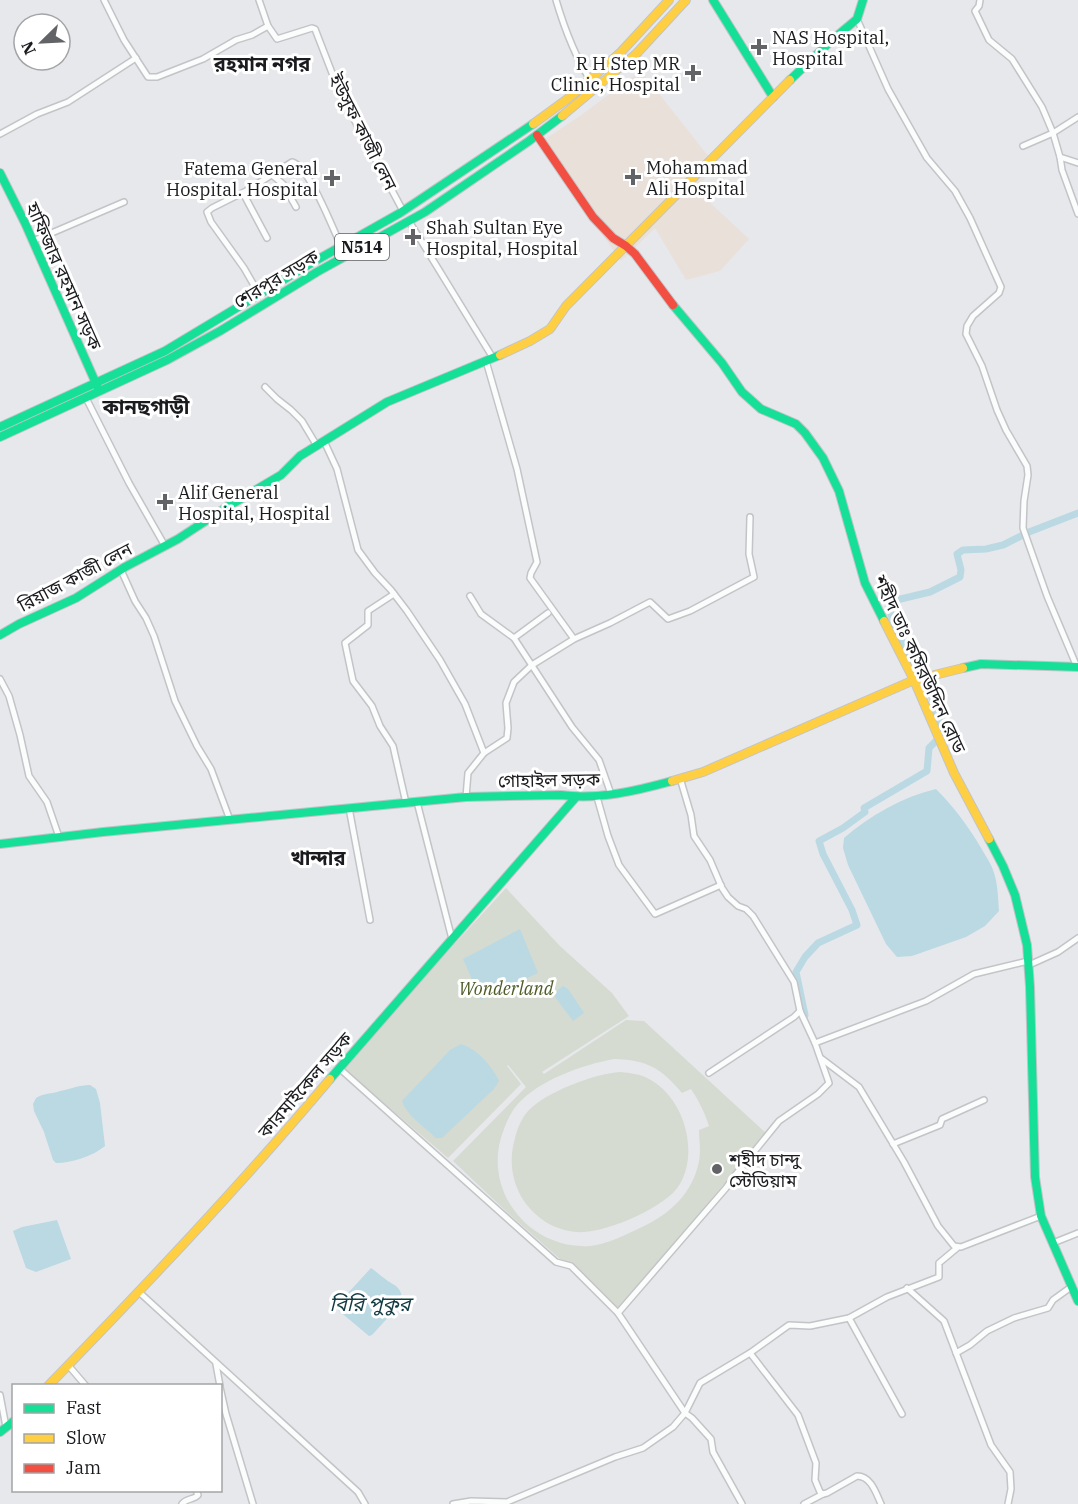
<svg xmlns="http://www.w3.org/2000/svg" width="1078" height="1504" font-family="'IBM Plex Serif','Noto Sans Bengali',serif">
<rect width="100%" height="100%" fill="#e7e8ec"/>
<polygon fill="#e9e0d9" points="641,71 716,166 695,189 749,239 720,271 686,280 655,228 621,261 538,144 580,116"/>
<g fill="#d6dbd1" fill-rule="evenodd">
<path d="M506,888L560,946L612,993L629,1016L542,1072L544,1074L626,1020L644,1021L766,1133L654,1269L619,1310L572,1263L560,1259L510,1215L453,1161L526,1087L508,1065L507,1066L521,1084L448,1158L344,1069L428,973ZM614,1059C647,1060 661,1068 682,1093L691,1089C699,1101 705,1113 709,1126L699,1130C699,1140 701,1151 699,1161C693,1193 670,1214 642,1227C625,1235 608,1244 590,1246C528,1250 480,1188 504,1129C507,1121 511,1112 517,1105C539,1080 582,1065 614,1059Z"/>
<path d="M620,1072C631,1073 641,1074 651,1080C684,1099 699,1151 680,1184C667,1207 609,1231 584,1232C572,1233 559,1229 549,1224C518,1206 505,1172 515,1138C517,1129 522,1117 529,1110C548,1091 594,1074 620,1072Z"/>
</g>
<g fill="#bad9e3">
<path d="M936,789C955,808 971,830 984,853C987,858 991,864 993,870C998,883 998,898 999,911L985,926L966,937L912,956L897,957L886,944L848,865L843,848L844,838C871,815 902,797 936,789Z"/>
<polygon points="520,929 538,973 481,1000 463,959"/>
<polygon points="563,986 568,989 584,1013 573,1021 555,997 554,993"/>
<path d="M461,1044C476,1048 493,1067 499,1081L494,1089L442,1138H436C425,1127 407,1116 402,1101L450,1050Z"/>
<path d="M90,1085L96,1089L100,1103L105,1146C93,1156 72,1163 56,1163L53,1160L44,1132L34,1111L33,1104L36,1098C43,1093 52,1094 60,1091C71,1089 79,1085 90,1085Z"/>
<polygon points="57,1220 71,1259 36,1272 26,1268 13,1231 22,1227"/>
<path d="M371,1268C376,1271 379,1275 384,1278C395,1287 400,1284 403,1301L372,1335L369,1336L338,1310L337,1305Z"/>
</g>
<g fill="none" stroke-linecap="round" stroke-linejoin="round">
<path stroke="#bad9e3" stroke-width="7" d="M805,1015L796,972L805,957L818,943L857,925L852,910L823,854L819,841L843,828L865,812L864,808L927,771L929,748L943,734C938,713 931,692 921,673C917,665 911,657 906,649C898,635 891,618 888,602L930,592L960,577L961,570L957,554L963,550L986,549L1003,545L1029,532L1078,513"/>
<g stroke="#c3c4c7" stroke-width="8">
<g id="street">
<polyline points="104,0 124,40 148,77 157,77 203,59 236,40 252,35 268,26"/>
<polyline points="259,0 268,26 277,39 312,28 315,29 339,91 403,211"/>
<path d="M556,0C564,27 575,57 591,81"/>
<polyline points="980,0 979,6 975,11 989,40 1012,59 1042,107 1053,133 1060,157 1078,163"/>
<polyline points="857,19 888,89 927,158 955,191 970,218 1001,287 999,293 973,316 967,326 966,334 982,366 997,410 1006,430 1027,466 1028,475 1024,501 1023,528 1047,596 1077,667"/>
<polyline points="0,134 37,114 68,102 136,58"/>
<polyline points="1023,146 1053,133 1078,117"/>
<polyline points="1060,157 1062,170 1078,214"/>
<polyline points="272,175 283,184 296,207"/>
<polyline points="243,193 267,238"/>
<polyline points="409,221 493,358"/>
<polyline points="33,241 124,202"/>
<path d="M259,294L244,268L211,222L207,212L212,208L246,191L292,162C309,166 333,229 341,246"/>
<polyline points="486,361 517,469 537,562 531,573 530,578 574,639"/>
<polyline points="265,387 277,399 291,410 302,421 317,446"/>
<polyline points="86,398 129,483 165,546"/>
<polyline points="324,441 337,469 358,550 375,573 391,590 407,611 440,660 465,704 484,753 468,773 466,797"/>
<polyline points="121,570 135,601 146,618 154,636 175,701 197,746 211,769 230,820"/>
<polyline points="394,594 368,611 368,625 345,643 353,681 372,706 380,726 393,746 406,803"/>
<polyline points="470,596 481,614 514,638 572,727 599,760 611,794"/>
<polyline points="514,638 548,613"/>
<polyline points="0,679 9,696 20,735 29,776 47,802 59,837"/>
<polyline points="484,753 507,738 508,728 506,703 514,682 532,665 574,639 610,623 650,602 668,619 690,611 754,577 749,554 750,517"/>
<polyline points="597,797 608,836 619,865 655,914 721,885"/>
<polyline points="417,802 452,939"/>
<polyline points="349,808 370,920"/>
<polyline points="1029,965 1058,952 1078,938"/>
<polyline points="815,1043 926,1001 974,974 1028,961"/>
<polyline points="822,1059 859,1087 904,1162 938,1226 954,1246 961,1247 1041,1216"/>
<polyline points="339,1068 556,1262 571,1266 618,1313 685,1413 692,1418 711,1439 713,1452 742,1504"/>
<polyline points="709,1073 794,1017 800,1011"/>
<polyline points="893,1144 940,1125 942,1119 984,1100"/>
<polyline points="1053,1243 1078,1233"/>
<polyline points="907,1288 944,1321 991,1445 1010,1472 1011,1489 1008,1504"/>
<polyline points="139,1292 358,1492 365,1504"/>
<polyline points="618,1313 726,1188 736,1174 779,1121 818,1094 829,1083 815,1043 800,1011 794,982 753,916 746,909 738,906 728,897 722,888 710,860 694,836 691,815 680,778"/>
<polyline points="849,1318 902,1414"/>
<path d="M750,1353L798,1415L816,1463L815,1480L820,1492L823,1494L827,1493L857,1476C871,1476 876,1493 881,1504"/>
<polyline points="956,1353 970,1345 987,1331 1014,1318 1048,1308 1053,1300 1071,1287"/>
<polyline points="216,1364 220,1386"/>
<polyline points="68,1365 86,1386"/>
<polyline points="220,1387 226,1414 253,1504"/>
<polyline points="0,1395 6,1427"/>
<path d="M182,1504C186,1498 194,1500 198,1495L196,1490"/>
<polyline points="453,1504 471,1501 507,1502 615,1457 643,1448 673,1427 685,1413 700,1383 750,1353 789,1325 810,1326 849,1318 887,1297 939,1277 939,1263 957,1248"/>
<polyline points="804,1504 823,1494"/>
</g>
</g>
<g stroke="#c3c4c7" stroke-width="10">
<g id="fast">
<polyline points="713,0 773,97"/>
<polyline points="790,80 832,40 857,19 863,0"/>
<polyline points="0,173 25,223 98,388"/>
<polyline points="673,305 722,363 742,392 761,409 796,424 805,433 823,458 839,491 865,583 884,621"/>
<polyline points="0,427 165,351 308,265 400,213 533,124"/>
<polyline points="0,437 167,360 220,331 317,272 425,212 529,141 562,116"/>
<polyline points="0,635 19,624 76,598 125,567 178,539 227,507 281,475 300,456 387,402 500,355"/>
<polyline points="963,668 981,664 1078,667"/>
<polyline points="989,839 1003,866 1015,895 1027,945 1030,987 1035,1177 1041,1216 1078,1301"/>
<path d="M0,844L103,832L466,797L561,795C598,800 636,791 672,781"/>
<polyline points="330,1079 576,797"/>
<polyline points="0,1432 14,1421"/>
</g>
</g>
<g stroke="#c3c4c7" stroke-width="10">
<g id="slow">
<polyline points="562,116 637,53 686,0"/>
<polyline points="533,124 570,97 621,52 669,0"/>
<polyline points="500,355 530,341 550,329 566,306 790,80"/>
<polyline points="884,621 914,680 954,773 989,839"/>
<polyline points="672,781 703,772 914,680 963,668"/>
<path d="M48,1386C145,1286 241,1185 330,1079"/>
</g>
</g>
<g stroke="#c3c4c7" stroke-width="10">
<polyline id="jam" points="537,135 593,217 613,238 626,246 635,254 673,305"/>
</g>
<use href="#street" stroke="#fbfcfc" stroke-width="5"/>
<use href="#fast" stroke="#16e098" stroke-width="8"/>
<use href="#slow" stroke="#ffcf43" stroke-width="8"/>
<use href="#jam" stroke="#f24e42" stroke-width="8"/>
</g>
<g fill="#626366" stroke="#fff" stroke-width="2">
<path d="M756 38h6v6h6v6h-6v6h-6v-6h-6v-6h6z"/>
<path d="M690 64h6v6h6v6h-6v6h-6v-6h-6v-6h6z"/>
<path d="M630 168h6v6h6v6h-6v6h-6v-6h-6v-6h6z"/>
<path d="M329 169h6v6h6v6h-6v6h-6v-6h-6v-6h6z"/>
<path d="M410 228h6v6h6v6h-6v6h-6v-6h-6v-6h6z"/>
<path d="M162 493h6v6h6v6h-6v6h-6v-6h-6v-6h6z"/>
<circle cx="717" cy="1169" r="6"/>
</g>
<g text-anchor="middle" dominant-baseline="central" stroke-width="6" stroke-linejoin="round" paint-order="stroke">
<rect fill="#fff" stroke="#5f5f62" stroke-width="1.5" x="335" y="234" width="54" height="26" rx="4.5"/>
<g font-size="16" font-weight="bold" fill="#1a1b1e">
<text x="362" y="247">N514</text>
</g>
<g font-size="18" fill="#1a1b1e" stroke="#fff" text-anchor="start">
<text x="772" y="37">NAS Hospital,<tspan x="772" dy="21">Hospital</tspan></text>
<text x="680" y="63" text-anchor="end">R H Step MR<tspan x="680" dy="21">Clinic, Hospital</tspan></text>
<text x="646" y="167">Mohammad<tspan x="646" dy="21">Ali Hospital</tspan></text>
<text x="318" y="168" text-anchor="end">Fatema General<tspan x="318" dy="21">Hospital. Hospital</tspan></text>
<text x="426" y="227">Shah Sultan Eye<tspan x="426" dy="21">Hospital, Hospital</tspan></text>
<text x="178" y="492">Alif General<tspan x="178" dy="21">Hospital, Hospital</tspan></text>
<text x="729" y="1159">শহীদ চান্দু<tspan x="729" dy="21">স্টেডিয়াম</tspan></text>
</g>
<g font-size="18" fill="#1a1b1e" stroke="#fff">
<text transform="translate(363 132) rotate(63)">ইউসুফ কাজী লেন</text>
<text transform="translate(64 276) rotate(66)">হাফিজার রহমান সড়ক</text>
<text transform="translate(276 279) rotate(-31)">শেরপুর সড়ক</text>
<text transform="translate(75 577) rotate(-28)">রিয়াজ কাজী লেন</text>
<text transform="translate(920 664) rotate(65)">শহীদ ডাঃ কসিরউদ্দিন রোড</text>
<text transform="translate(549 780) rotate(-1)">গোহাইল সড়ক</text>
<text transform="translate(305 1085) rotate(-49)">কারমাইকেল সড়ক</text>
</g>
<g font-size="18" font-style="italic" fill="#4e5c28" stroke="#fff">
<text x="506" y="988">Wonderland</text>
</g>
<g font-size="20" font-weight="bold" fill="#1a1b1e" stroke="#fff">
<text x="262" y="63">রহমান নগর</text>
<text x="146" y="406">কানছগাড়ী</text>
<text x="318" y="857">খান্দার</text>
</g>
<g font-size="20" font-style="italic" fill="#123a43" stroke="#fff">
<text x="370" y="1303">বিরি পুকুর</text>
</g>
</g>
<rect x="12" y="1384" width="210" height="108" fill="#ffffff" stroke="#a3a4a5" stroke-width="1.5"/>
<rect x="24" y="1404" width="30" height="9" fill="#16e098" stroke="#a3a4a5" stroke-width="1.5"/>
<text x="66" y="1414" font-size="18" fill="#1a1b1e">Fast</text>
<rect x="24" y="1434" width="30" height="9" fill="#ffcf43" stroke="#a3a4a5" stroke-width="1.5"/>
<text x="66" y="1444" font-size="18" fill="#1a1b1e">Slow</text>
<rect x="24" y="1464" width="30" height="9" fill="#f24e42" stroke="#a3a4a5" stroke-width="1.5"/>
<text x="66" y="1474" font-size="18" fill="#1a1b1e">Jam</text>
<g transform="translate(42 42) rotate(246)"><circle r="28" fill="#ffffff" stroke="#a3a4a5" stroke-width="1.5"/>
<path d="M0-4.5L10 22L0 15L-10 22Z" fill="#626366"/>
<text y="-9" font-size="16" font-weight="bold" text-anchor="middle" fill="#1a1b1e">N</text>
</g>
</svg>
